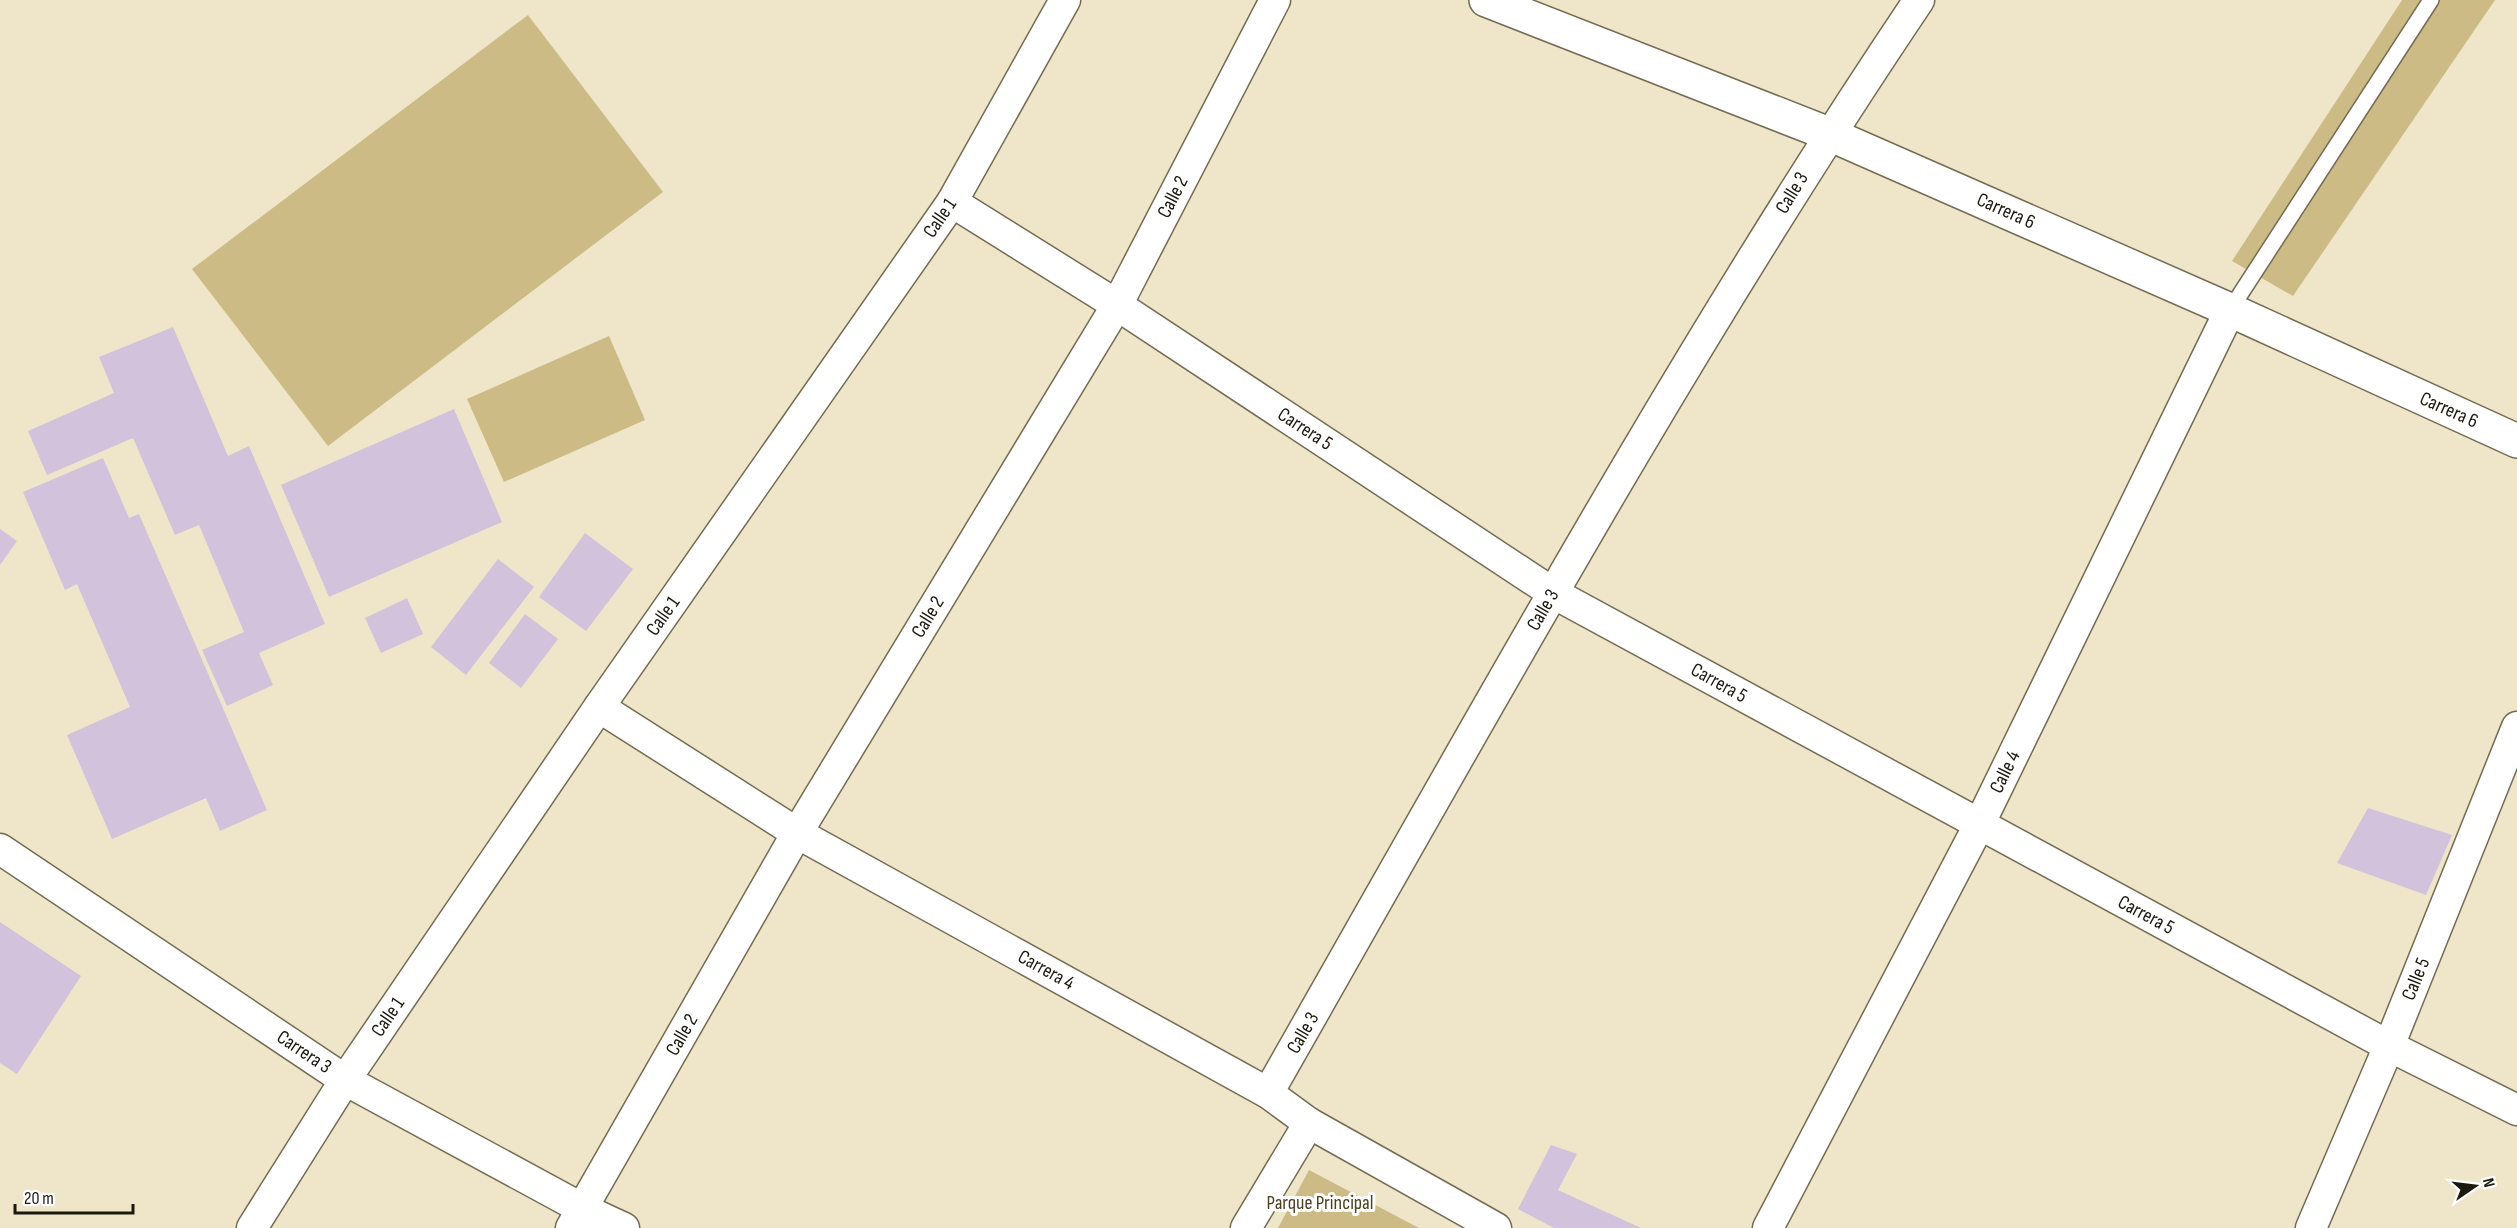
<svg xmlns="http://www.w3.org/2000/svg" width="2517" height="1228" font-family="'Sofia Sans Condensed',sans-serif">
<rect width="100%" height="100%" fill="#efe6ca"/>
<g fill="#ccbb84">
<polygon points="2402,0 2495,0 2293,296 2232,261"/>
<polygon points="528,15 663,192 328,446 192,269"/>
<polygon points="609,336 645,420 504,482 467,399"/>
<polygon points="1309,1170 1419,1228 1278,1228"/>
</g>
<g fill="#d2c2db">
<polygon points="173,327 228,456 249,446 325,624 259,653 273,685 227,706 202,650 244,632 199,525 175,535 133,438 47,475 28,431 114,393 99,357"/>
<polygon points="454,409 502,522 329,597 281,485"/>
<polygon points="103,458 129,518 139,514 267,810 220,831 206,798 112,839 67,735 130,707 77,584 65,590 23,492"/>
<polygon points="0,529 17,541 0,565"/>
<polygon points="585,533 633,569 586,631 539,597"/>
<polygon points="498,559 534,587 466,675 431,647"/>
<polygon points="407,598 423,634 381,653 365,618"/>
<polygon points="525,614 558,639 521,688 489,663"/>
<polygon points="2368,808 2452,835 2426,895 2337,863"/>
<polygon points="0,922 81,976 17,1074 0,1063"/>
<polygon points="1551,1145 1577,1154 1558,1190 1641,1228 1554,1228 1518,1209"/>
</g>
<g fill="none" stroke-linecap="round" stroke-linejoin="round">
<g stroke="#736b52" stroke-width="18">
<polyline id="service" points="2230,310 2431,0"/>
</g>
<g stroke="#736b52" stroke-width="33">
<g id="minor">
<polyline points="952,202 1117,305 1553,593 2389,1046 2517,1110"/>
<polyline points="599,707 797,833 1268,1093 1309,1123 1496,1228"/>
<polyline points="0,849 345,1080 583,1209 624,1228"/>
<path d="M1268,1093C1478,725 1682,352 1919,0"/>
<polyline points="252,1228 345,1080 599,707 952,202 1065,0"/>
<polyline points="571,1228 797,833 1117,305 1275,0"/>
<polyline points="1246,1228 1309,1123"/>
<polyline points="1768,1228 1979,825 2230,310"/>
<polyline points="2311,1228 2389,1046 2517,727"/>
</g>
</g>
<g stroke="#736b52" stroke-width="36">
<polyline id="tertiary" points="1486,0 1829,134 2230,310 2517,441"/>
</g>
<use href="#service" stroke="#fff" stroke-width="15"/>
<use href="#minor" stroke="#fff" stroke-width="30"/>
<use href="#tertiary" stroke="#fff" stroke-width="33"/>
</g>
<g text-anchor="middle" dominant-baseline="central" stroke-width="6" stroke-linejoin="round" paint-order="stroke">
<g font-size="20" fill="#1b180e" stroke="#fff">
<text transform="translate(1792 193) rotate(-59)">Calle 3</text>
<text transform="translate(1173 197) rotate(-63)">Calle 2</text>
<text transform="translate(2006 211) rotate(24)">Carrera 6</text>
<text transform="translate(940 218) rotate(-56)">Calle 1</text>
<text transform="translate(2449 410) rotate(24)">Carrera 6</text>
<text transform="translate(1305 429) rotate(33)">Carrera 5</text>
<text transform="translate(1543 610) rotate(-60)">Calle 3</text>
<text transform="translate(663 616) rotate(-55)">Calle 1</text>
<text transform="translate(928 617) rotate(-59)">Calle 2</text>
<text transform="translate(1719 683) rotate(29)">Carrera 5</text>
<text transform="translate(2005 772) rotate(-64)">Calle 4</text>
<text transform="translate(2146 915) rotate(28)">Carrera 5</text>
<text transform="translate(1046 970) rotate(29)">Carrera 4</text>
<text transform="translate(2416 979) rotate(-68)">Calle 5</text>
<text transform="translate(388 1017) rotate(-56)">Calle 1</text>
<text transform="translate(1303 1033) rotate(-60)">Calle 3</text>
<text transform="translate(682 1035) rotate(-60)">Calle 2</text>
<text transform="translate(304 1052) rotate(34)">Carrera 3</text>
</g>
<g font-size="20" fill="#4a401d" stroke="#fff">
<text x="1320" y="1203">Parque Principal</text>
</g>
</g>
<g transform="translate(2475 1186) rotate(76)" stroke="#ffffff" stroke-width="4.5" paint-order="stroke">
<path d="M0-4.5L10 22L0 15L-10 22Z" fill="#1b180e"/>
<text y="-9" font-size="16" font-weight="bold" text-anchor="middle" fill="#1b180e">N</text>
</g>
<path d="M15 1204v9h118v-9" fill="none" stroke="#1b180e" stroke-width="3"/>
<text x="24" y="1204" font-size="18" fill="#1b180e" stroke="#ffffff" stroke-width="4.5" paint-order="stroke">20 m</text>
</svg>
